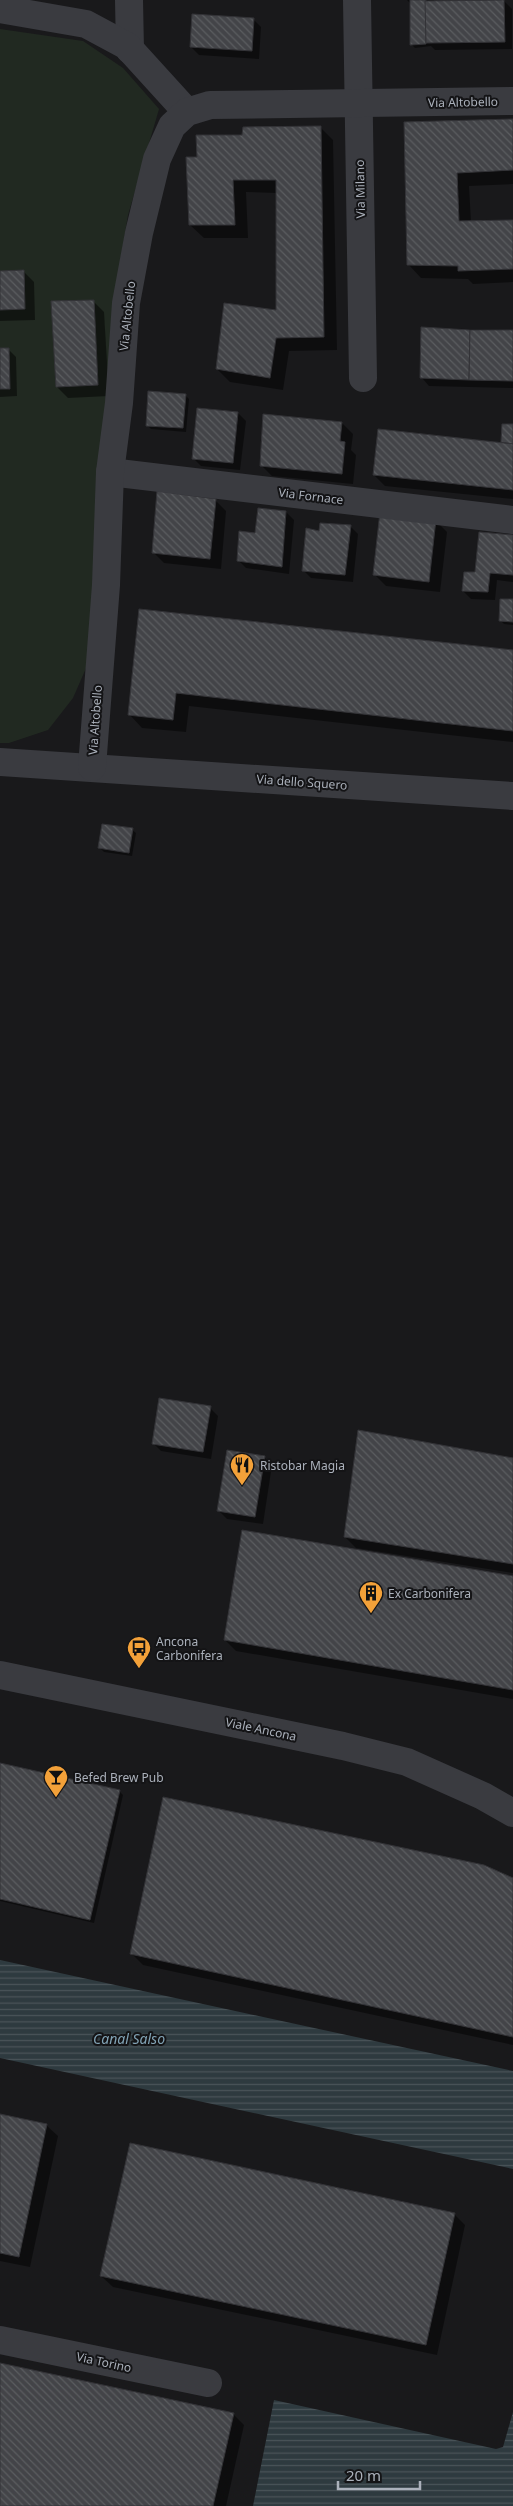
<svg xmlns="http://www.w3.org/2000/svg" width="513" height="2506" font-family="'Noto Sans',sans-serif">
<defs>
<pattern id="water-rules" width="6" height="5" patternUnits="userSpaceOnUse" patternTransform="scale(1.25)"><rect width="6" height="5" fill="#2e3a3f"/><path d="M0 2.5h6" fill="none" stroke="#4a5459"/></pattern>
<pattern id="building-back-hatch" width="6" height="6" patternUnits="userSpaceOnUse" patternTransform="scale(1.25)"><rect width="6" height="6" fill="#434448"/><path d="M-1 5l2 2M0 0l6 6M5-1l2 2" fill="none" stroke="#5b5d60"/></pattern>
</defs>
<rect width="100%" height="100%" fill="#19191b"/>
<polygon fill="#212921" points="0,29 83,41 123,68 159,109 128,215 115,292 90,659 73,698 48,730 9,743 0,743"/>
<g fill="url(#water-rules)">
<polygon points="0,1960 513,2071 513,2169 0,2058"/>
<polygon points="274,2400 496,2449 503,2447 513,2412 513,2506 253,2506"/>
</g>
<g fill="#0007">
<polygon points="407,0 434,0 434,2 504,1 512,9 512,49 435,50 431,46 415,48 411,44 411,4"/>
<polygon points="253,19 261,27 259,59 199,55 191,47"/>
<polygon points="513,120 513,184 469,186 471,222 513,221 513,282 473,284 468,279 421,278 408,264 405,123"/>
<polygon points="320,127 333,140 337,350 289,351 283,390 230,382 217,369 278,311 277,193 246,192 248,238 204,238 190,225 199,158 243,136"/>
<polygon points="23,271 34,282 35,320 0,321 0,272"/>
<polygon points="93,301 104,312 109,396 68,398 57,387"/>
<polygon points="422,328 513,330 513,388 429,386 422,378"/>
<polygon points="8,349 16,357 17,396 0,397 0,350"/>
<polygon points="185,395 189,399 186,432 151,429 147,425"/>
<polygon points="238,413 246,421 240,470 201,466 193,458"/>
<polygon points="342,423 353,434 351,450 356,455 353,484 272,476 261,465"/>
<polygon points="513,425 513,499 385,486 374,475 505,444 503,442"/>
<polygon points="215,500 226,511 221,569 164,563 153,552"/>
<polygon points="286,512 294,520 289,574 246,568 238,560 256,534"/>
<polygon points="436,521 447,532 440,592 386,586 375,575"/>
<polygon points="350,526 358,534 353,582 311,578 303,570 320,533"/>
<polygon points="513,536 513,582 497,580 495,600 471,599 463,591 476,573"/>
<polygon points="513,601 513,625 504,624 500,620"/>
<polygon points="140,610 513,651 513,742 189,706 186,732 142,728 129,714"/>
<polygon points="132,830 136,833 132,856 104,852 100,848"/>
<polygon points="210,1408 218,1416 211,1459 161,1451 153,1443"/>
<polygon points="264,1457 272,1465 263,1524 227,1519 219,1511"/>
<polygon points="513,1459 513,1573 356,1548 345,1537"/>
<polygon points="513,1578 513,1699 236,1651 225,1640"/>
<polygon points="0,1764 119,1791 123,1795 94,1923 0,1901"/>
<polygon points="513,1880 513,2045 143,1965 132,1954"/>
<polygon points="0,2115 46,2125 58,2136 30,2267 0,2261"/>
<polygon points="454,2214 465,2225 437,2355 113,2287 101,2276"/>
<polygon points="0,2364 233,2414 244,2425 226,2506 0,2506"/>
</g>
<g fill="url(#building-back-hatch)" stroke="#333337">
<polygon points="410,0 426,0 426,44 410,45"/>
<polygon points="504,0 505,42 426,43 425,1"/>
<polygon points="192,14 254,18 252,51 190,47"/>
<polygon points="513,119 513,170 457,173 459,221 513,220 513,269 458,271 458,266 407,265 404,122"/>
<polygon points="321,126 324,337 276,338 270,378 216,369 224,303 276,310 276,180 233,180 235,225 189,225 186,157 197,157 196,135 242,135 243,127"/>
<polygon points="24,270 25,309 0,310 0,271"/>
<polygon points="94,300 98,385 56,387 51,301"/>
<polygon points="421,327 470,330 469,380 420,378"/>
<polygon points="470,330 513,330 513,381 469,380"/>
<polygon points="0,348 9,348 10,389 0,389"/>
<polygon points="148,391 186,394 183,428 146,426"/>
<polygon points="197,408 238,412 233,463 192,459"/>
<polygon points="263,414 342,422 340,441 345,442 342,474 260,466"/>
<polygon points="502,424 513,424 513,444 501,442"/>
<polygon points="378,429 513,444 513,490 373,475"/>
<polygon points="157,491 216,499 210,559 152,553"/>
<polygon points="258,508 286,511 282,567 237,561 239,531 255,533"/>
<polygon points="380,512 436,519 429,582 373,575"/>
<polygon points="320,523 351,525 345,575 302,571 306,528 319,531"/>
<polygon points="479,532 513,535 513,575 490,573 488,592 462,591 464,572 475,572"/>
<polygon points="500,599 513,599 513,622 499,621"/>
<polygon points="139,609 513,650 513,731 176,693 173,720 128,715"/>
<polygon points="102,824 133,828 129,853 98,848"/>
<polygon points="159,1398 211,1406 203,1452 152,1444"/>
<polygon points="358,1430 513,1458 513,1564 344,1537"/>
<polygon points="227,1450 265,1456 255,1517 217,1511"/>
<polygon points="242,1530 513,1576 513,1690 224,1640"/>
<polygon points="0,1763 120,1790 90,1920 0,1899"/>
<polygon points="163,1797 484,1865 513,1878 513,2037 130,1954"/>
<polygon points="0,2114 47,2124 19,2257 0,2253"/>
<polygon points="130,2143 455,2213 426,2345 100,2276"/>
<polygon points="0,2363 234,2413 213,2506 0,2506"/>
</g>
<g fill="none" stroke-linecap="round" stroke-linejoin="round">
<g stroke="#3a3b40" stroke-width="28">
<polyline points="129,0 130,50"/>
<polyline points="357,0 363,378"/>
<polyline points="0,9 86,24 127,46 187,112"/>
<polyline points="110,472 513,520"/>
<polyline points="0,762 513,796"/>
<polyline points="92,767 106,585 110,472 119,403 126,303 139,233 157,159 172,126 187,112 210,105 513,101"/>
<polyline points="0,2340 208,2383"/>
</g>
<polyline stroke="#3a3b40" stroke-width="28" points="0,1675 343,1746 407,1762 483,1796 513,1813"/>
</g>
<defs>
<g id="restaurant-pin" transform="scale(1.25)"><path d="M0 17L-7.5 6A9.5 9.5 0 1 1 7.5 6Z" fill="#f3a139" stroke="#141416"/><path d="M-5-6h1v4h1v-4h1v4h1v-4h1v5L-1.5 .5V6h-2V.5L-5-1ZM5-6V6H3V1.5H1.5Q1.5-4 5-6Z" fill="#111"/></g>
<g id="building-pin" transform="scale(1.25)"><path d="M0 17L-7.5 6A9.5 9.5 0 1 1 7.5 6Z" fill="#f3a139" stroke="#141416"/><path d="M-4-6H4V6H1V3H-1V6H-4ZM-2.5-4.3h1.7v1.8h-1.7ZM.8-4.3h1.7v1.8H.8ZM-2.5-1h1.7V.8h-1.7ZM.8-1h1.7V.8H.8Z" fill="#111"/></g>
<g id="bus-pin" transform="scale(1.25)"><path d="M0 17L-7.5 6A9.5 9.5 0 1 1 7.5 6Z" fill="#f3a139" stroke="#141416"/><path d="M-5-6H5V4H4V6H2V4H-2V6H-4V4H-5ZM-3.5-4V0h7V-4ZM-3.5 1.2v1.5H-2V1.2ZM2 1.2v1.5H3.5V1.2Z" fill="#111"/></g>
<g id="bar-pin" transform="scale(1.25)"><path d="M0 17L-7.5 6A9.5 9.5 0 1 1 7.5 6Z" fill="#f3a139" stroke="#141416"/><path d="M-6-5H6L.8 .8V4.5H3.5V6h-7V4.5H-.8V.8Z" fill="#111"/></g>
</defs>
<g fill-rule="evenodd">
<use href="#restaurant-pin" x="242" y="1465"/>
<use href="#building-pin" x="371" y="1593"/>
<use href="#bus-pin" x="139" y="1648"/>
<use href="#bar-pin" x="56" y="1777"/>
</g>
<g text-anchor="middle" dominant-baseline="central" stroke-width="4" stroke-linejoin="round" paint-order="stroke">
<g font-size="12" fill="#abb1bb" stroke="#141416">
<text transform="translate(463 102) rotate(-1)">Via Altobello</text>
<text transform="translate(360 189) rotate(-91)">Via Milano</text>
<text transform="translate(127 316) rotate(-84)">Via Altobello</text>
<text transform="translate(311 496) rotate(7)">Via Fornace</text>
<text transform="translate(95 720) rotate(-86)">Via Altobello</text>
<text transform="translate(302 782) rotate(4)">Via dello Squero</text>
<text transform="translate(261 1729) rotate(12)">Viale Ancona</text>
<text transform="translate(104 2362) rotate(12)">Via Torino</text>
</g>
<g font-size="12" fill="#abb1bb" stroke="#141416" text-anchor="start">
<text x="260" y="1465">Ristobar Magia</text>
<text x="388" y="1593">Ex Carbonifera</text>
<text x="156" y="1641">Ancona<tspan x="156" dy="14">Carbonifera</tspan></text>
<text x="74" y="1777">Befed Brew Pub</text>
</g>
<g font-size="14" font-style="italic" fill="#82a3b5" stroke="#141416">
<text x="129" y="2038">Canal Salso</text>
</g>
</g>
<path d="M338 2481v8h82v-8" fill="none" stroke="#abb1bb" stroke-width="2.5"/>
<text x="346" y="2481" font-size="15" fill="#abb1bb" stroke="#141416" stroke-width="4" paint-order="stroke">20 m</text>
</svg>
